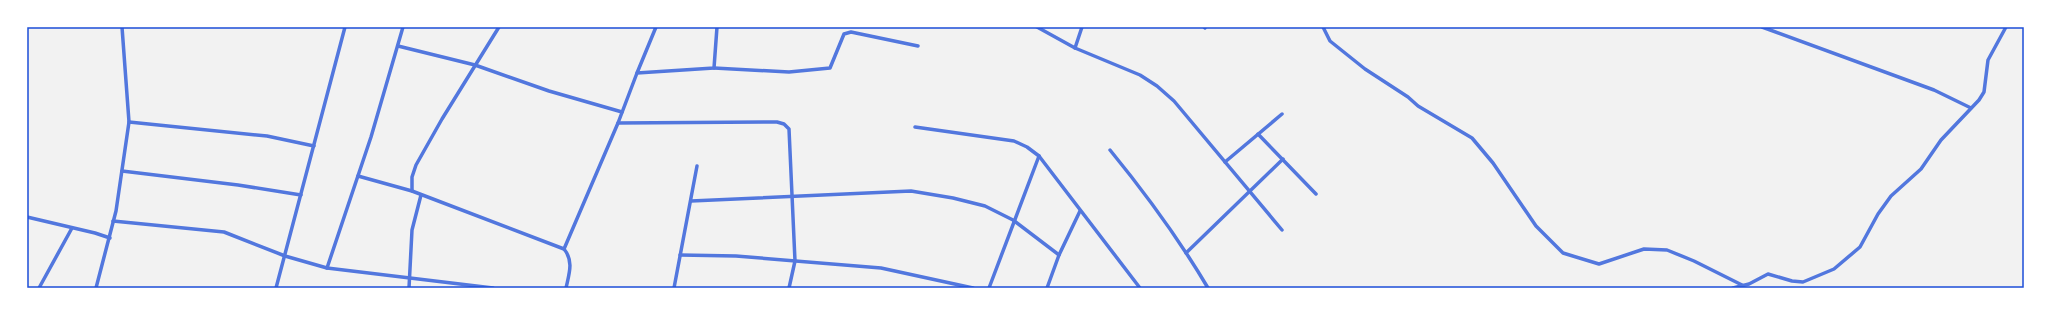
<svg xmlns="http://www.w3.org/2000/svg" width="2051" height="315" font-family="'Source Sans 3',sans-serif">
<rect width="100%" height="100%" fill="#f2f2f2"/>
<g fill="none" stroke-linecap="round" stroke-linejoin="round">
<g stroke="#5277de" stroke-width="3.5">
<polyline points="1037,27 1075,48 1140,75 1157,86 1174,101 1282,230"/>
<polyline points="1204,27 1205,28"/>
<polyline points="1323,27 1330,41 1365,69 1408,97 1418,106 1472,138 1493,163 1536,226 1563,253 1599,264 1644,249 1667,250 1694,261 1742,285"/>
<polyline points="1762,27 1934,90 1971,108"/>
<polyline points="398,46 475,65 549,91 622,112"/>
<polyline points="1075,48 1082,27"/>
<polyline points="714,68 789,72 830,68 844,34 851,32 918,46"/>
<polyline points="637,73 656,27"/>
<polyline points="129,122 267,136 314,146"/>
<polyline points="618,123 777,122 784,124 789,129 795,261 789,288"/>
<polyline points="915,127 1014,141 1027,147 1039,156 1140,288"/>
<polyline points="1258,134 1316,194"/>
<path d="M1110,150C1146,194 1179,239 1208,288"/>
<polyline points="1225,162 1282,114"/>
<polyline points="122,171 238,185 301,195"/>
<path d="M358,176L412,191L564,249C574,261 569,274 566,288"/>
<polyline points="412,191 412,177 416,165 442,119 499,27"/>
<polyline points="691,201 911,191 953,198 985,206 1013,220 1059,255"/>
<polyline points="27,217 95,233 110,238"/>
<polyline points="113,221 224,232 285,256 327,268 493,288"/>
<polyline points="564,249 618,123 637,73 714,68 717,27"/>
<polyline points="1186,253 1283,159"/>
<polyline points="680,255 736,256 881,268 973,288"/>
<polyline points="327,268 371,137 403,27"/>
<polyline points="39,288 72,228"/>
<polyline points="96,288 116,211 129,122 122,27"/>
<polyline points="276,288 345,27"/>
<polyline points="409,288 412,230 421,195"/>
<polyline points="674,288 697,166"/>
<polyline points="989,288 1039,156"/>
<polyline points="1047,288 1059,255 1080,211"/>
<polyline points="1733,288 1749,284 1768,274 1792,281 1803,282 1834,269 1860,247 1878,214 1891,196 1921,169 1941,140 1979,100 1984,92 1988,60 2006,27"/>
</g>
</g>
<rect width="2051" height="315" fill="none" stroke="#ffffff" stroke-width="56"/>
<rect x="28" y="28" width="1995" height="259" fill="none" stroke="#1d4ed8" stroke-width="1.5"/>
</svg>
